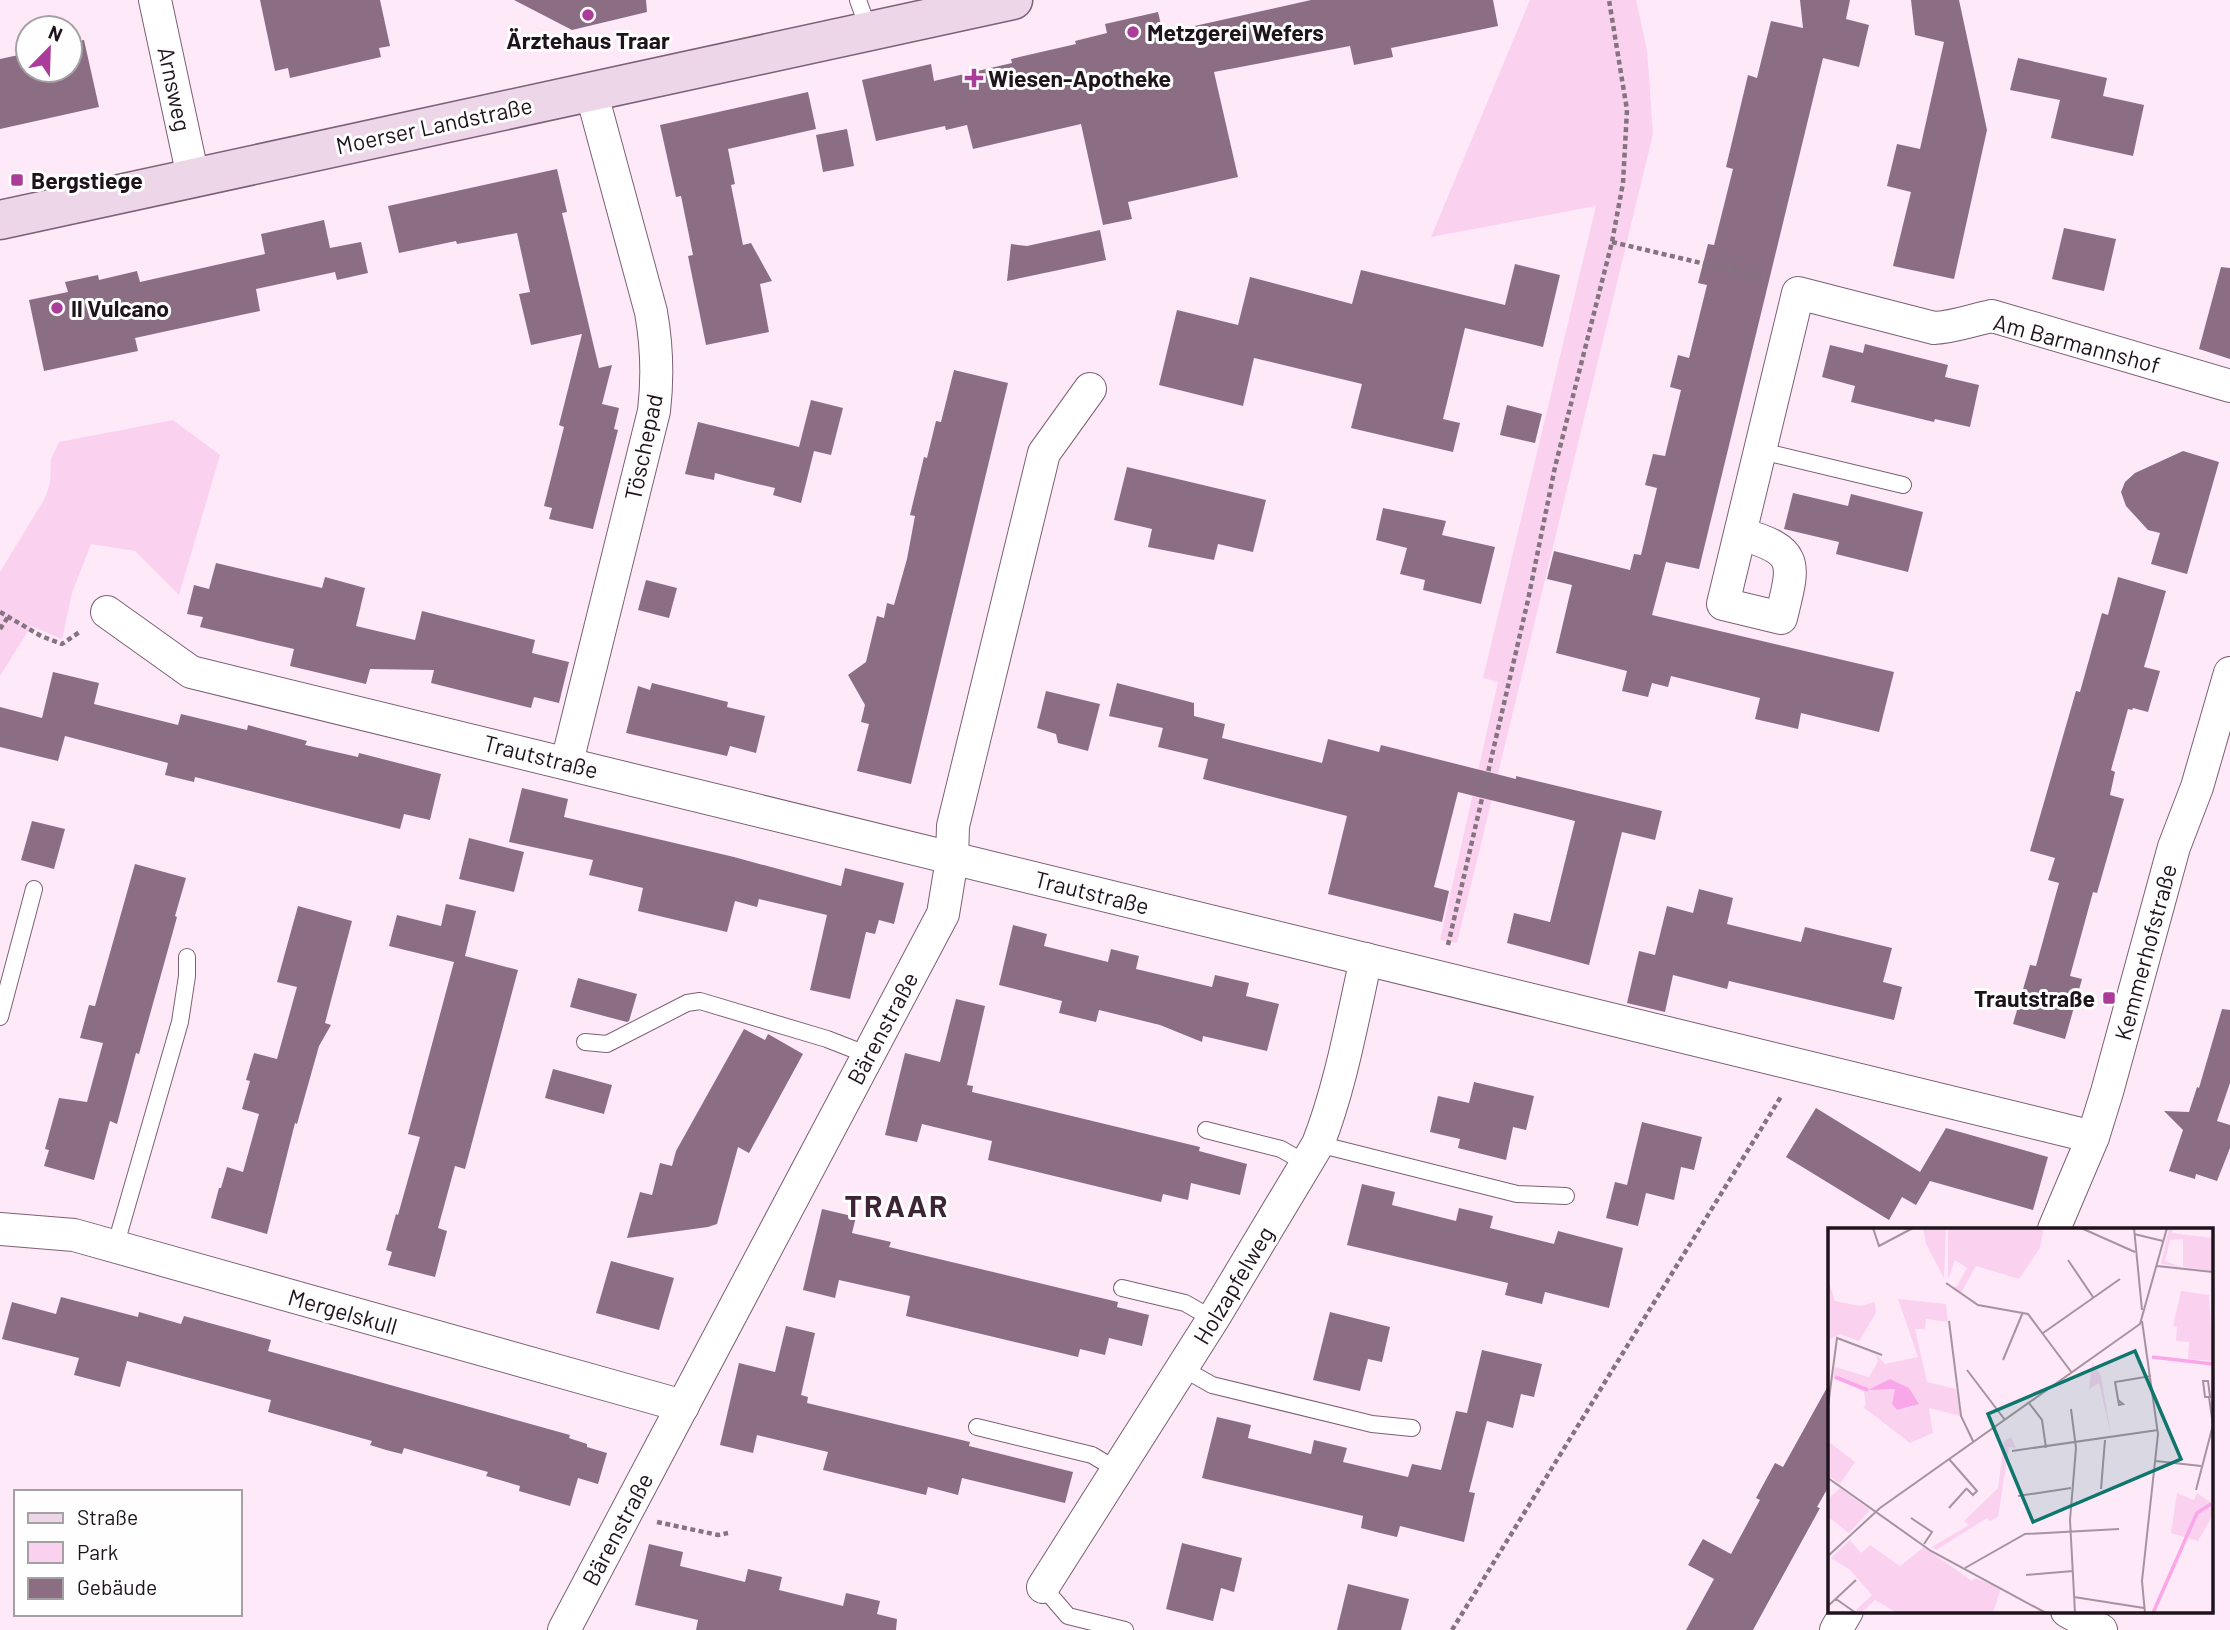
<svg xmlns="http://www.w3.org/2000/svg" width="2230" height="1630" font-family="Barlow,sans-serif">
<rect width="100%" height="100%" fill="#fee9f8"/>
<g fill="#fad2f0">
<polygon points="1530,0 1636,0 1647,50 1653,134 1457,943 1440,940 1498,682 1483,678 1596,206 1431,237"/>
<polygon points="173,420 220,455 179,595 135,551 91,544 72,593 62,639 31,626 0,676 0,572 45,498 50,483 51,459 59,442"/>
</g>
<g fill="#8b6e84">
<polygon points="260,0 380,0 390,46 379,48 381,57 290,78 288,68 275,71"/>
<polygon points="514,0 646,0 647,12 572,30"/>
<polygon points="1311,0 1493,0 1498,26 1391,48 1393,57 1354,65 1350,46 1214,72 1238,177 1128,202 1132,219 1103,225 1081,124 973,149 967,125 946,130 945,126 876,141 862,80 931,64 934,81 1012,63 1011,59 1076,44 1075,41 1107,33 1105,24 1158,12 1163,33"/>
<polygon points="1800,0 1850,0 1846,19 1869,25 1859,67 1823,58 1699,569 1666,562 1652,615 1894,672 1879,732 1801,713 1798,729 1755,719 1760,698 1671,676 1668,687 1652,683 1648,697 1622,691 1627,671 1556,653 1572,585 1547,579 1554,551 1630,570 1634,554 1641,555 1657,488 1645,485 1653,454 1665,456 1681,390 1670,387 1678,355 1689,358 1707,285 1698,283 1708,244 1714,245 1733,169 1726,167 1748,75 1757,78 1771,21 1803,28"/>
<polygon points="1911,0 1959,0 1987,130 1954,279 1893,266 1911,192 1887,186 1897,144 1920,149 1944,42 1915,35"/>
<polygon points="84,40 99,107 0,129 0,59 28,53 28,70 70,70 70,43"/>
<polygon points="2018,58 2107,78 2103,96 2144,105 2133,156 2051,138 2060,100 2010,90"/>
<polygon points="808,92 816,129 728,149 735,184 731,185 743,245 751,243 772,281 760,284 769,332 706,345 688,256 693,255 681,196 676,197 660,125"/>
<polygon points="847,129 854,166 823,172 816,135"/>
<polygon points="557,169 567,212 562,213 599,368 612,365 602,404 619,408 614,429 618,430 593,529 549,519 552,508 544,506 564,427 559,425 582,334 531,345 519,294 530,292 517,233 457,244 456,241 399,253 388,206"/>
<polygon points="324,220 330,248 361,242 368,273 337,280 335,272 256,289 260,311 135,338 138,351 44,371 29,300 68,292 65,282 98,275 99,280 137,271 140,282 265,254 261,234"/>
<polygon points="2064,228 2116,239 2104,291 2052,279"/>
<polygon points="1100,230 1106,260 1007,281 1011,244 1027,246"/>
<polygon points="1515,264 1560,275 1543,347 1465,328 1443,419 1460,423 1453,452 1351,428 1362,384 1254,358 1243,406 1159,385 1177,310 1238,325 1250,277 1352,304 1361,270 1505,305"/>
<polygon points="2221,267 2230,268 2230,359 2199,349"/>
<polygon points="1865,344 1948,365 1945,377 1979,385 1970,427 1935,419 1934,422 1851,402 1855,386 1822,377 1830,345 1863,353"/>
<polygon points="954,370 1008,383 911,784 857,771 869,724 861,722 865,705 848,675 866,662 877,616 884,618 887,603 894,605 907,559 915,516 910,515 924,457 927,458 936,421 941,422"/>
<polygon points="811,400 843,408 831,455 814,451 801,503 773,495 775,488 745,481 715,473 714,480 685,474 698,422 799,447"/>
<polygon points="1507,405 1542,414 1535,443 1500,435"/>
<polygon points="2183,451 2219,462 2187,574 2151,564 2160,533 2148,530 2126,506 2121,492 2125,482 2135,473"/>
<polygon points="1127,467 1266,500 1253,552 1218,544 1214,560 1148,547 1152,529 1114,520"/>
<polygon points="1793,493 1848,506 1851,494 1923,512 1908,572 1836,554 1839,542 1784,529"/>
<polygon points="1383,508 1446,521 1442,535 1495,547 1481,604 1423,590 1425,580 1400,574 1407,548 1376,540"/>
<polygon points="216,563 322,588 325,577 365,588 356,626 415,640 422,611 535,640 532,653 569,662 559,703 534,697 531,708 431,683 434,670 370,669 366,684 290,666 294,649 200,627 203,617 187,614 194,585 209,589"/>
<polygon points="2118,577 2166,591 2144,667 2160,671 2148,712 2133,708 2132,710 2128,709 2111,770 2115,772 2110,795 2124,799 2097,893 2093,892 2070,976 2082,979 2065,1039 2013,1024 2030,965 2036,966 2059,883 2048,880 2055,858 2030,851 2076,691 2080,692 2102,613 2108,615"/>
<polygon points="646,580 677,588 669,618 638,610"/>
<polygon points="53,672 99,683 94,704 178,725 181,714 247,730 248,725 307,741 305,745 358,757 359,753 441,774 430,820 404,814 400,829 195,777 194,782 165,775 168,763 65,736 58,761 0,747 0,707 42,718"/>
<polygon points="652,683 728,702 727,707 765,716 756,753 730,746 727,756 626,733 638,686 650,690"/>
<polygon points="1117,683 1194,703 1194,716 1225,724 1222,738 1322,763 1328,739 1379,752 1381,745 1516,779 1516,776 1662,811 1655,840 1622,832 1589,965 1507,943 1514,913 1550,922 1575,821 1458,792 1434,887 1449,891 1442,922 1328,894 1347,816 1203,779 1208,759 1158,747 1163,728 1109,716"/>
<polygon points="1046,691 1100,704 1088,751 1058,743 1056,734 1037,728"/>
<polygon points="522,788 568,799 564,817 734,857 841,886 845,868 904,883 894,924 879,920 875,934 866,932 850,999 810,990 827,915 759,899 757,907 735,901 727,932 638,911 643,888 589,875 593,860 509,842"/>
<polygon points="32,821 65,829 54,869 21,860"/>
<polygon points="469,838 524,852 514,892 459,879"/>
<polygon points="135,864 186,878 175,916 177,917 139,1054 136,1053 117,1124 110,1121 94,1180 44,1166 49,1150 45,1149 59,1098 87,1102 103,1043 80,1038 89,1005 95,1006"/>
<polygon points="1699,889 1733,898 1727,924 1801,942 1805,927 1892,948 1883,982 1902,987 1894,1020 1729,981 1727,989 1673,975 1665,1012 1627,1003 1639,951 1655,955 1667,906 1693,913"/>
<polygon points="446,904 476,911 465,956 518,970 465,1169 455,1166 438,1228 447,1231 435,1277 388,1265 392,1252 386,1250 396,1214 398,1215 420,1137 408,1134 454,962 389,946 397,915 441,926"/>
<polygon points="298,906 352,921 325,1023 331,1025 319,1046 297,1124 295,1123 267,1234 211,1218 219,1188 221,1188 227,1167 243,1172 259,1114 242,1109 250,1081 246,1080 254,1053 277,1059 297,987 277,982"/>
<polygon points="1013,925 1047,934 1044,946 1108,962 1111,949 1139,956 1136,969 1212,987 1215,975 1249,983 1246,996 1279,1004 1267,1051 1203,1036 1202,1042 1160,1025 1099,1010 1096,1022 1059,1013 1062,1001 999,985"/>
<polygon points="578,978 637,994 629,1021 627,1022 570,1007"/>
<polygon points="956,999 985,1006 967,1085 973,1086 972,1092 1200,1147 1199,1151 1247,1164 1240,1195 1191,1183 1188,1200 1163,1194 1161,1202 988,1160 992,1141 922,1124 917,1142 885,1135 905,1053 940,1062"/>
<polygon points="2222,1009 2230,1010 2230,1083 2217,1121 2230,1125 2230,1148 2217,1181 2196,1174 2195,1179 2169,1171 2183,1130 2164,1111 2189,1112 2197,1087 2199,1088"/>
<polygon points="744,1029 765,1040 768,1034 803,1054 749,1153 738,1147 717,1224 708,1227 627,1238 640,1192 652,1195 660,1163 672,1166 676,1151"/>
<polygon points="553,1069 612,1085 604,1114 545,1098"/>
<polygon points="1474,1082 1534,1096 1526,1130 1513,1127 1506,1160 1458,1148 1460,1139 1430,1132 1438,1096 1469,1103"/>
<polygon points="1816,1108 1920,1172 1946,1128 2048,1157 2033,1210 1930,1181 1916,1205 1902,1197 1889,1220 1786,1157"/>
<polygon points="1642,1122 1702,1137 1694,1170 1681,1167 1674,1200 1646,1193 1638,1226 1606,1218 1615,1182 1627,1185"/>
<polygon points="1362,1184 1395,1192 1392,1205 1456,1221 1459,1208 1493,1216 1490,1228 1554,1244 1558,1231 1623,1248 1609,1308 1545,1292 1542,1304 1505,1295 1508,1283 1347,1245"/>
<polygon points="822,1209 856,1217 852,1233 891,1242 889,1247 1118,1302 1117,1307 1149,1315 1142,1346 1109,1338 1105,1355 1080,1349 1078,1357 906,1316 910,1296 839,1280 835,1298 803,1290"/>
<polygon points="611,1261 674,1278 659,1330 596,1313"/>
<polygon points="61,1297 138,1317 139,1312 181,1324 184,1316 271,1340 268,1351 570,1435 569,1438 587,1444 587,1447 607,1453 598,1484 578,1478 570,1506 519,1491 520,1486 486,1476 488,1472 404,1448 402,1454 386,1450 370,1445 372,1441 268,1412 271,1400 127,1361 120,1387 74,1375 79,1358 2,1339 12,1302 56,1314"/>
<polygon points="1330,1312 1390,1327 1382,1362 1368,1359 1360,1391 1313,1380"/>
<polygon points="786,1326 815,1333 801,1395 808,1397 807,1403 970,1442 969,1446 1073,1472 1065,1503 962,1478 958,1495 928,1487 926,1495 823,1470 828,1452 757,1435 753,1453 720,1445 739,1363 775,1372"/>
<polygon points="1482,1350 1542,1364 1534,1397 1521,1394 1513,1428 1487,1421 1469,1492 1475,1493 1464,1542 1400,1526 1397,1537 1380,1533 1361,1528 1363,1516 1202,1478 1217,1417 1251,1425 1248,1438 1311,1454 1314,1440 1347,1448 1343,1462 1408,1477 1412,1464 1441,1470 1456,1411 1467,1413"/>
<polygon points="1829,1384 1829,1486 1817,1507 1820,1508 1753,1630 1686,1630 1714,1579 1688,1565 1703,1539 1731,1554 1760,1500 1756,1498 1775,1463 1783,1467"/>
<polygon points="1182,1543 1242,1558 1234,1592 1221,1588 1213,1621 1166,1609"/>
<polygon points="649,1544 683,1552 680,1566 745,1582 748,1569 782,1577 779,1590 843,1606 846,1593 880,1601 877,1614 897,1619 896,1630 696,1630 698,1620 635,1605"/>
<polygon points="1348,1584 1409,1599 1401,1630 1337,1630"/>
</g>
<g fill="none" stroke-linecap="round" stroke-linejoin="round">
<g stroke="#7c6076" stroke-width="18">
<g id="lane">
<polyline points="858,0 869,31"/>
<polyline points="1761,451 1903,485"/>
<polyline points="0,1017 34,889"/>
<polyline points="585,1042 607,1044 687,1003 700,1001 827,1039 868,1055"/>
<polyline points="1206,1130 1281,1149 1307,1164"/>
<polyline points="1318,1144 1517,1194 1566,1196"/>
<polyline points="115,1247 180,1022 187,976 187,957"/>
<polyline points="1122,1288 1185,1303 1213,1319"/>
<polyline points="1182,1368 1212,1385 1372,1424 1412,1428"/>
<polyline points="977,1427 1092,1455 1117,1470"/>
<polyline points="1043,1587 1068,1616 1125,1630"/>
</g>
</g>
<g stroke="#7c6076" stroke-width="34">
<g id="street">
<polyline points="155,0 193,177"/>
<path d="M1741,534C1801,551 1794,564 1781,618L1723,604L1798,293L1934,328C1955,327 1972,320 1992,316L2230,386"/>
<polyline points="107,612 191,672 2093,1137"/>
<path d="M567,762L654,411C658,377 657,346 651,312L591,91"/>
<polyline points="0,1229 74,1235 683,1406"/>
<polyline points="2054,1229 2093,1137 2107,1092 2174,847 2197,787 2230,673"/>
<path d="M1043,1587L1213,1319L1318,1144C1341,1085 1352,1021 1366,959"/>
<polyline points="2067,1611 2101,1630"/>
<polyline points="564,1630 943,914 952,859 953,826 1044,453 1090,389"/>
<polyline points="1836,1630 1847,1611"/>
</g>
</g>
<g stroke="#7c6076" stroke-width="41">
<polyline id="secondary" points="0,220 1013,0"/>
</g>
<g stroke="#84747f" stroke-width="4.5" stroke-dasharray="5 3.5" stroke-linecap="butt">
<polyline points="1612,242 1769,279"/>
<polyline points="0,612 41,636 62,644 81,631"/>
<polyline points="0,629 8,617"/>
<polyline points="1448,945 1528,600 1555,467 1612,242 1623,183 1627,110 1609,0"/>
<polyline points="657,1522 718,1535 728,1533"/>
<polyline points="1452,1630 1782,1095"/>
</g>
<use href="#lane" stroke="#fff" stroke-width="16"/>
<use href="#street" stroke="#fff" stroke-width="32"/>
<use href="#secondary" stroke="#edd6e8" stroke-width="38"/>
</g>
<g fill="#ab3c9a" stroke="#fefefe" stroke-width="2.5">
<circle cx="588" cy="15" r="7"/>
<circle cx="1133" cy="32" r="7"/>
<path d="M970.5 67.5h7v7h7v7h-7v7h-7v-7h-7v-7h7z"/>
<rect x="10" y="173" width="14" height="14" rx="3.5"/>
<circle cx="57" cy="308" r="7"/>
<rect x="2102" y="991" width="14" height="14" rx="3.5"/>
</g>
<g text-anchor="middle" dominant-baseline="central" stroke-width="6" stroke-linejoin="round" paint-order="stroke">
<g font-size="23" font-weight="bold" fill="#1f131c" stroke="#fefefe" text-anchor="start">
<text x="1147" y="32">Metzgerei Wefers</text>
<text x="588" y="40" text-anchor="middle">Ärztehaus Traar</text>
<text x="988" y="78">Wiesen-Apotheke</text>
<text x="31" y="180">Bergstiege</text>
<text x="71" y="308">Il Vulcano</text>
<text x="2095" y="998" text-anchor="end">Trautstraße</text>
</g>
<g font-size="23" fill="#1f131c" stroke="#fefefe">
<text transform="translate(175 89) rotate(78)">Arnsweg</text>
<text transform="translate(434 125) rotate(-12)">Moerser Landstraße</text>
<text transform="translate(2077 343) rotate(15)">Am Barmannshof</text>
<text transform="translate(643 447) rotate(-78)">Töschepad</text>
<text transform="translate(541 756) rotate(14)">Trautstraße</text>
<text transform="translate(1092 892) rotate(14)">Trautstraße</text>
<text transform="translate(2145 952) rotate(-75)">Kemmerhofstraße</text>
<text transform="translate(882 1028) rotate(-62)">Bärenstraße</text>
<text transform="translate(1233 1285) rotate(-59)">Holzapfelweg</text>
<text transform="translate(343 1311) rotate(16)">Mergelskull</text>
<text transform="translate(617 1529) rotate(-62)">Bärenstraße</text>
</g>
<g font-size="30" font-weight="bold" letter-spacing="2" fill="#3d2437" stroke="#fefefe">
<text x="897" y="1205">TRAAR</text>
</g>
</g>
<g transform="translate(1828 1228)">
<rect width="385" height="385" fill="#fee9f8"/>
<path d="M95,0H118L116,50L98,16ZM120,0H216L212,20L191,51L148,38L133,65L124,59L129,58L139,40L127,32L120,51ZM341,0H345L344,5L385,10V43L355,39V11L342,12L337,33L353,39L333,36ZM0,51L7,73L32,78L47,74L48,85L31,113L12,106L0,112ZM353,63L381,67L385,133L360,131L361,114L348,113L349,99L345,98ZM70,71L118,76L120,94L98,91L97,101H87L99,154L128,161L132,188L101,180L105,205L82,215L35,179L38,177L36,164L5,150L7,139L41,149L50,133L47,125L57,136L90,129ZM58,160H81L84,178L77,181L66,172L67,161ZM264,134L273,148L283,207L271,155L261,161ZM183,209L188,220L181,219L170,289L162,293L159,290L108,322L104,319L141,297L136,293L170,260L176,213ZM0,213L27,234L12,256L0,247ZM12,260L42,282L21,305L0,289V271ZM349,265L366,272L369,265L385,276V287L370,313L343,305ZM22,312L33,325L42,317L72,338L96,319L144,353L147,350L173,360L165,385H69L47,372L33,385L28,382L44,367L22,342L3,330Z" fill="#fad2f0" fill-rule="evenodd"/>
<path d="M62,151L81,160L91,176L69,182L64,176L67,161L40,162Z" fill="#faa7e9"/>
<path fill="none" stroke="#faa7e9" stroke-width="3.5" d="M324,129L385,136M7,149L40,162M325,385L369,285L383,276"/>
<path fill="none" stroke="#a593a0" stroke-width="2" d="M45,0L51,18L85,0M253,0L307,24M306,0L314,82M306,6L335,13M240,32L265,69M329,38L385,44M118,55L150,77L200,86L244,145M121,93L133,188L145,213M314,93L330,206L314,353L317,385M215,105L292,51M175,132L195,84M139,142L177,192M375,153H380L382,169H377ZM290,172L295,176L291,177L287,154L323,148M201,175L214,192L218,220M0,178L9,110L54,127M243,181L248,220L242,292L247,385M184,223L330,202M121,231L149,263L145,267L139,261M328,233L373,238M0,250L103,323L218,385M273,261L277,212M368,262L385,197L381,169M190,268L243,260M121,280L139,260M83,290L104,304L96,316M0,328L52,280L312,96L339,0M137,340L197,306L291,301M198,347L245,343M246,369L316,380M8,371L28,385M0,378L28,352"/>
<path fill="#0f766e" fill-opacity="0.15" stroke="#0f766e" stroke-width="3.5" d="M307,123L353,231L205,294L160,186Z"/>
<rect width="385" height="385" fill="none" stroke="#1f131c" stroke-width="3.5"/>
</g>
<rect x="14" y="1490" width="228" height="126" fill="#fefefe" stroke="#a5a0a4" stroke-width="2"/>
<rect x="28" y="1513" width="35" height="10" fill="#edd6e8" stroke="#a5a0a4" stroke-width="2"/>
<text x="77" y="1525" font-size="21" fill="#1f131c">Straße</text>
<rect x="28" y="1542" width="35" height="21" fill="#fad2f0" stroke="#a5a0a4" stroke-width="2"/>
<text x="77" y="1560" font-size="21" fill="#1f131c">Park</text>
<rect x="28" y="1578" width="35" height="21" fill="#8b6e84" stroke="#a5a0a4" stroke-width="2"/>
<text x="77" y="1595" font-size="21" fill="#1f131c">Gebäude</text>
<g transform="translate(49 49) rotate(23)"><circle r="33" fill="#fefefe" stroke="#a5a0a4" stroke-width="2"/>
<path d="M0-5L12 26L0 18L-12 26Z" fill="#ab3c9a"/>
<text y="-10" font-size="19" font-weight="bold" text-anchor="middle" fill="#1f131c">N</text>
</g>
</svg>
